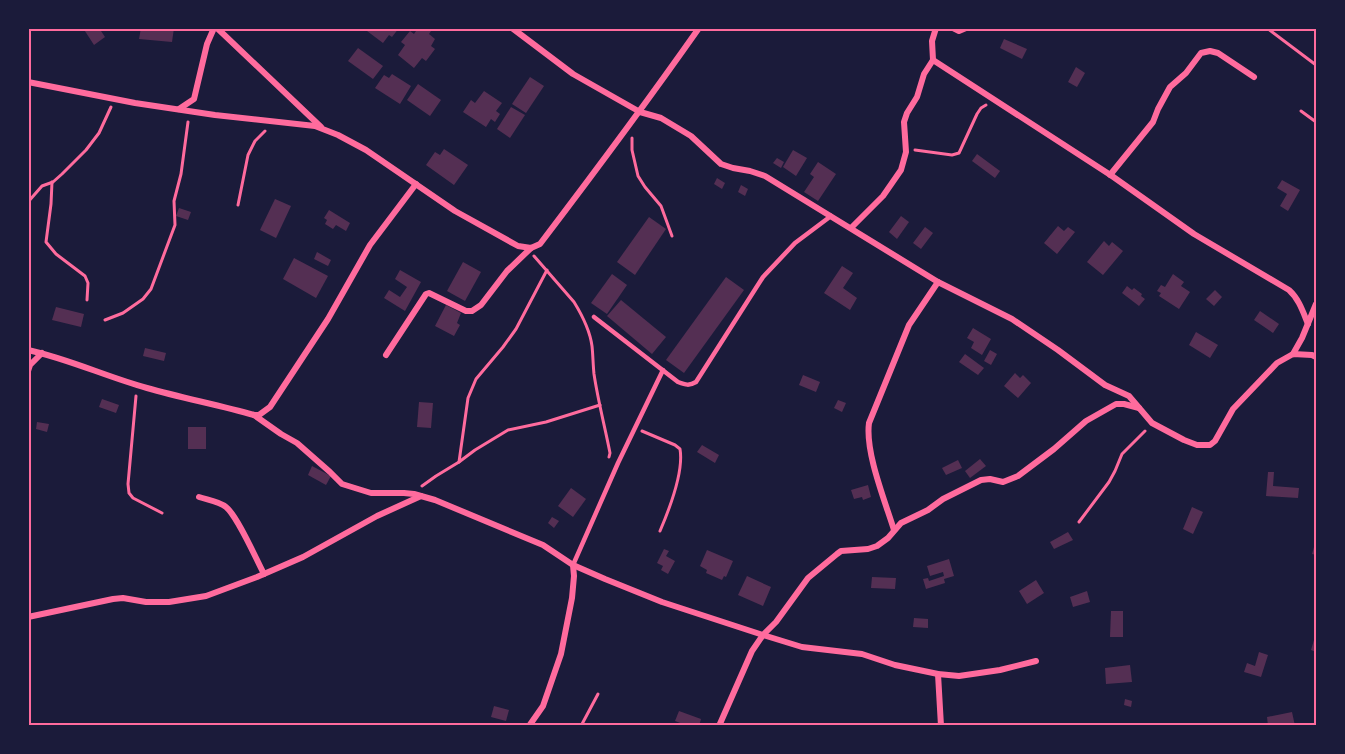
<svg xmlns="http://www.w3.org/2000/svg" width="1345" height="754" font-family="'Source Sans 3',sans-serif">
<rect width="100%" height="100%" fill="#1b1b3a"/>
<g fill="#542f53">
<polygon points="83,28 99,28 105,37 94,45"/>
<polygon points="141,28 174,28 172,42 139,39"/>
<polygon points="369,28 399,28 392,37 389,35 383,43 367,31"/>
<polygon points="418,28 427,28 431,31 429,34 435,39 431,46 435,49 426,61 422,58 414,68 398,55 405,45 401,42 410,31 414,34"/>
<polygon points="1004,39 1027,49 1022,59 1000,48"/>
<polygon points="358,48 383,66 373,79 348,61"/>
<polygon points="1076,67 1085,73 1077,87 1068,82"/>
<polygon points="392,74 411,86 400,104 375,88 384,75 389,78"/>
<polygon points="530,77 544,86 526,113 512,104"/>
<polygon points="418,84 441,100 430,116 407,100"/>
<polygon points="484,91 502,103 496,111 500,114 495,122 491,119 486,127 463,112 471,100 475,103"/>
<polygon points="511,107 525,115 510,138 497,129"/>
<polygon points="444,149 468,165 454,185 426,165 435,152 440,155"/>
<polygon points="793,150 807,158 796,176 783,167"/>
<polygon points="977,154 1000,171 995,178 972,161"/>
<polygon points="777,158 784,162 781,168 773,163"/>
<polygon points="818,162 836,174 818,201 804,192 814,177 810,174"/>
<polygon points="717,178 725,183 722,189 714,184"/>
<polygon points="1282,180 1300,190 1288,211 1280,206 1287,194 1277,188"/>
<polygon points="741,185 748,189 745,196 738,192"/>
<polygon points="275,199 291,206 276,238 260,230"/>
<polygon points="179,208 191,212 188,220 176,216"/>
<polygon points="329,210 350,223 346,231 336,225 333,229 325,224 327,220 324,218"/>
<polygon points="901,216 909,222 897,239 889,232"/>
<polygon points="649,217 666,229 635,275 617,262"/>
<polygon points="1058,226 1064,231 1068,227 1075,232 1057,254 1044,243"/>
<polygon points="925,227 933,233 921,249 913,243"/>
<polygon points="1104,241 1109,246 1112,242 1123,251 1103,275 1087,262"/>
<polygon points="317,252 331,260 328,266 314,259"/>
<polygon points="294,258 328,276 316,298 283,279"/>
<polygon points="463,262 481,272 465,301 447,291"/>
<polygon points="842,266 853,273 843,288 857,298 850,310 824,293"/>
<polygon points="400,270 421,282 405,311 384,298 389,290 400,297 407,287 395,279"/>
<polygon points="612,274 627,285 607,314 591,303"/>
<polygon points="1173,274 1184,282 1181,286 1190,292 1179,309 1159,296 1161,293 1157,291 1161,285 1165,287"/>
<polygon points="726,277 744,290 684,373 666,360"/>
<polygon points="1127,286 1132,290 1134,288 1142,294 1141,296 1145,299 1139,306 1122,293"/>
<polygon points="1215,290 1222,297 1214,306 1206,299"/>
<polygon points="621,300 666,337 652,354 607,316"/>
<polygon points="446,305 461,313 457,323 460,325 454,336 435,326"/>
<polygon points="56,307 84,314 81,327 52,320"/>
<polygon points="1260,311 1279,324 1273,333 1254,320"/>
<polygon points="973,328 991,339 982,355 971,348 974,342 967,338"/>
<polygon points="1196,332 1218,345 1210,358 1189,345"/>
<polygon points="145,348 166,353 164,361 143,356"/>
<polygon points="990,350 997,354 991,365 984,361"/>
<polygon points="965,354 984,368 978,375 959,362"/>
<polygon points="1015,373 1020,378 1023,375 1031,383 1018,398 1004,386"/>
<polygon points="803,375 820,382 816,392 799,385"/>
<polygon points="102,399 119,405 116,413 99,407"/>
<polygon points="838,400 846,403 842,412 834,408"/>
<polygon points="419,402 433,403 431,428 417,427"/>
<polygon points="37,422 49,424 47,432 36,429"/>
<rect x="188" y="427" width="18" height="22"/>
<polygon points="702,445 719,455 715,463 697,452"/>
<polygon points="980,459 986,466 970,478 965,471"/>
<polygon points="958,460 962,468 946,475 942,468"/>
<polygon points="312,466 331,476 326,485 308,475"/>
<polygon points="1268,472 1274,472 1273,486 1299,488 1298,498 1266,496"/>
<polygon points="868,485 871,497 863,500 862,497 854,499 851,490"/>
<polygon points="571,488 586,499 573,517 558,506"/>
<polygon points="1192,507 1203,512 1193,534 1183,529"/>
<polygon points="552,517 559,521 554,528 548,523"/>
<polygon points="1068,532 1073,540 1054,549 1050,542"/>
<polygon points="1316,540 1316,555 1312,554"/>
<polygon points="664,549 669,551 666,556 675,561 668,574 661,570 663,566 657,563"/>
<polygon points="707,550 733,561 726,577 724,576 722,580 706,573 707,570 700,566"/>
<polygon points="949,559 954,576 944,579 945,583 926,589 923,579 928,578 929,581 944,576 943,572 930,576 927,566"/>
<polygon points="747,576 771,587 763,606 738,595"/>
<polygon points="872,577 896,578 895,589 871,588"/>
<polygon points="1036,580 1044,593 1027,604 1019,591"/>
<polygon points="1087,591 1090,602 1073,607 1070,597"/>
<polygon points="1111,611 1123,611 1123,637 1110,637"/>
<polygon points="914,618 928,619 928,628 913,627"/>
<polygon points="1314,640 1316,641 1316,652 1311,650"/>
<polygon points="1259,652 1268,655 1261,677 1244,672 1247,663 1255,666"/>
<polygon points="1130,665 1132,682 1106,684 1105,668"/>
<polygon points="1125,699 1132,701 1131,707 1124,705"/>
<polygon points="494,706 509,710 506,721 491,717"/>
<polygon points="679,711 701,719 699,726 688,726 675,721"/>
<polygon points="1292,712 1295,726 1268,726 1267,717"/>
</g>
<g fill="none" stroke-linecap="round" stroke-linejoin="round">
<g stroke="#ff6b9d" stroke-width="3">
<polyline points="1267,28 1316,65"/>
<polyline points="1301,111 1316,122"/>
<polyline points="632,138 632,150 638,176 645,187 661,206 672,236"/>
<polyline points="915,150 952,155 959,153 977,114 981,108 986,105"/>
<polyline points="52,182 51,204 46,242 56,254 85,276 88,283 87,300"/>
<polyline points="28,202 42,186 53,182 62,174 86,150 99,133 111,107"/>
<polyline points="238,205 248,155 255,141 265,131"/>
<path d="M534,256L574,302C582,315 590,331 592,346C593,355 593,365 594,374C598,401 605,427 610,453L609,457"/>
<polyline points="105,320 123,313 143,299 151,289 175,225 174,201 181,174 188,122"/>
<polyline points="136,396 128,484 129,493 133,498 162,513"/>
<path d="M642,431L675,445L680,449C684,472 669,510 660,531"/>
<polyline points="459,462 468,398 476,379 503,347 516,329 547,270"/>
<polyline points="422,486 436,476 459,462 475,450 508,430 546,422 600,405"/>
<polyline points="1079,522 1109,482 1115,471 1122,454 1145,431"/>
<polyline points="581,726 598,694"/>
</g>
<g stroke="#ff6b9d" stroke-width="4.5">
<path d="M594,317L678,382C686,385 689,386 696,382L763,277L795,243L831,216"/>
<polyline points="573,565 618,463 663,370"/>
</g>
<g stroke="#ff6b9d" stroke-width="6">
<polyline points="217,28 321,127"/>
<polyline points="512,28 573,74 640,112 661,118 691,136 721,164 733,168 750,171 765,176 938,282 1012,319 1058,350 1105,385 1129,396 1152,423 1184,440 1197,445 1210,445 1215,441 1233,409 1277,363 1293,354 1312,355 1316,357"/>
<polyline points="953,28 959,31 966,28"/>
<path d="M933,60L1112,176L1194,234L1289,290C1299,299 1303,312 1308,324"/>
<path d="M28,82L135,103L215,115L315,126L338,135L366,150L455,211L518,246L531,248L540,244C594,173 647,102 699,28"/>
<polyline points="179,109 194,99 207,44 214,28"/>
<polyline points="1110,175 1153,122 1158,109 1170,87 1186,73 1201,53 1210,51 1218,53 1254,77"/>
<polyline points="851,228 883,196 901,170 906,152 904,122 907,113 917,97 924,74 933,60 932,41 936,28"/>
<path d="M28,350C69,359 107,377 147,388C182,398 219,405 254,415H259L270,407L328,319L370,245L416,184"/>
<polyline points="1293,354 1302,338 1316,304"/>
<polyline points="386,355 426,294 429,293 466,311 472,311 481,305 507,271 531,248"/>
<polyline points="28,371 30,365 42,353"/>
<polyline points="254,415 281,434 297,443 330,472 342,484 371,493 404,493 414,494 435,500 543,545 573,565 605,579 662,602 763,635 802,647 862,654 895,665 938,674 959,676 1000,670 1036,661"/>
<path d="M199,497C208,500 219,501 226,507C238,517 256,559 264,574"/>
<path d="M894,530C885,501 865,452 869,423L909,325L938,282"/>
<polyline points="28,617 113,599 123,598 146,602 169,602 206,596 257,577 303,557 377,516 421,496"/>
<polyline points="938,674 941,726"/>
<polyline points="529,726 543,706 561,654 572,598 574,576 573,565"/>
<polyline points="719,726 752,651 763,635 776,622 808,578 837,554 841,551 868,549 877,546 888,538 901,523 928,510 943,499 981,480 990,479 1003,482 1018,476 1054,449 1086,421 1116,404 1124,404 1139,408"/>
</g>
</g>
<rect width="1345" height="754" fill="none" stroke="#1b1b3a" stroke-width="60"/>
<rect x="30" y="30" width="1285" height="694" fill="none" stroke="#ff6b9d" stroke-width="2"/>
</svg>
